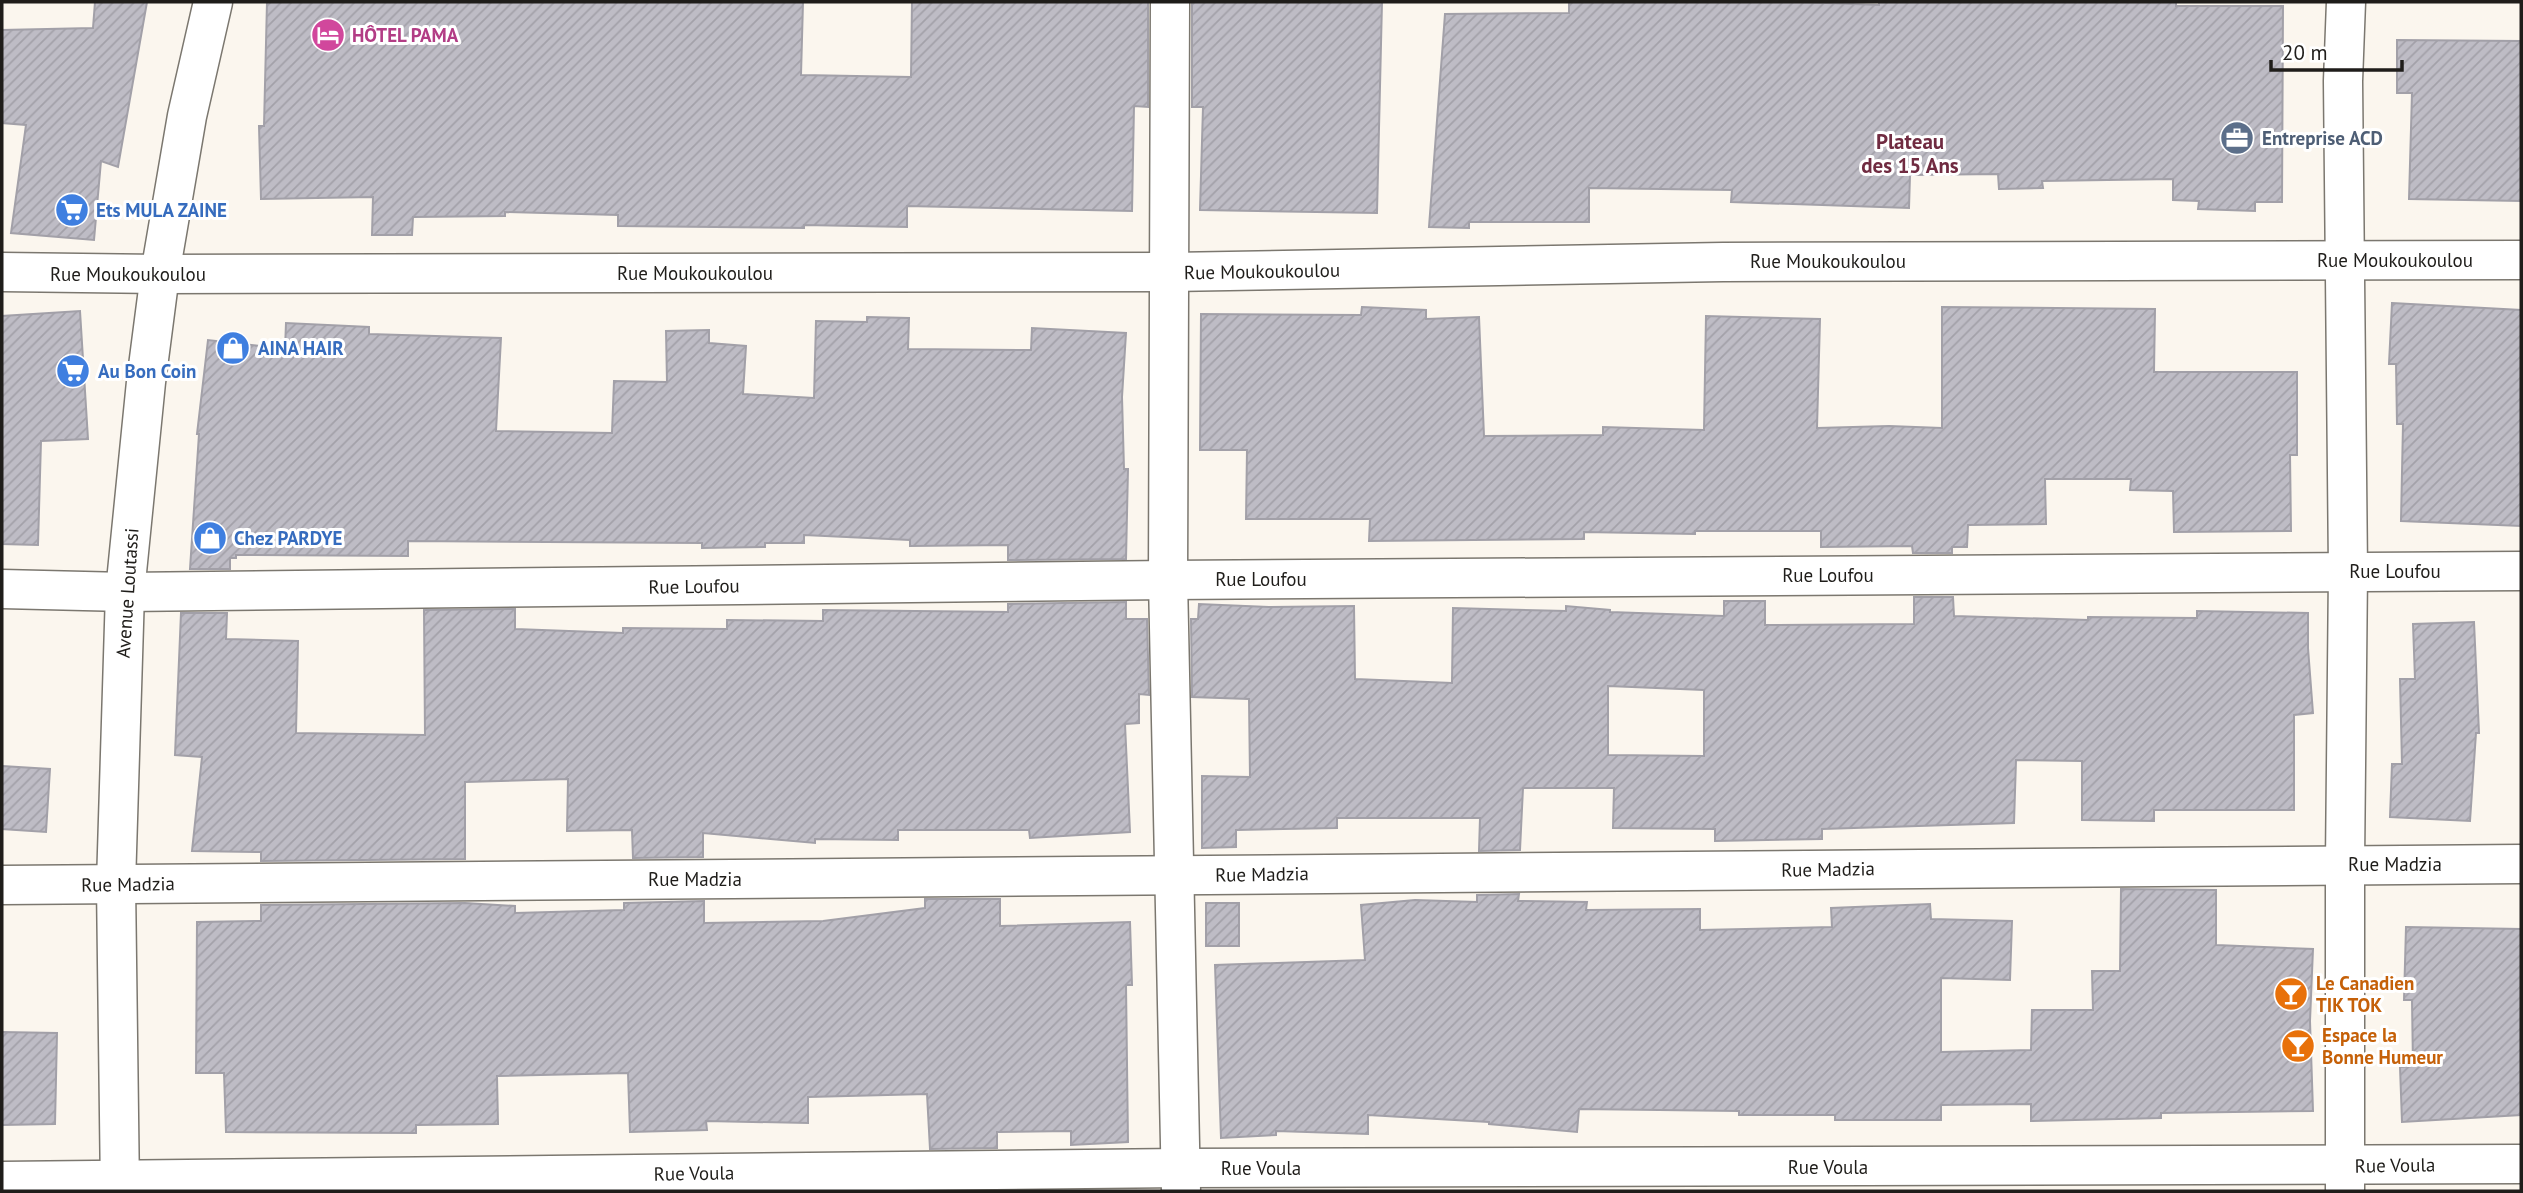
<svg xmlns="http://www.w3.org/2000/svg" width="2523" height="1193" font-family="'PT Sans',sans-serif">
<defs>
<pattern id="building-hatch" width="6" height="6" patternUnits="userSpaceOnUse" patternTransform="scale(1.75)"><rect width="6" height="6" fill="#bebcc5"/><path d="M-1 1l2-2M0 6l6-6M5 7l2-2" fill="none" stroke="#a3a1a9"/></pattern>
</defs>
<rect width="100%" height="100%" fill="#fbf6ee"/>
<g fill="url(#building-hatch)" stroke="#a2a0a8" stroke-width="2" fill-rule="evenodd">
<polygon points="95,2 147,2 118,167 101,161 94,240 11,233 26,125 2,123 2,30 93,28"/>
<polygon points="267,2 803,2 801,75 911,77 912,2 1148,2 1148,107 1134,106 1132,211 907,206 907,227 804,225 804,228 618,226 618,215 505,212 505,216 413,217 412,235 372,235 373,197 261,199 259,126 264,126"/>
<polygon points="1192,2 1382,2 1377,213 1200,210 1203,107 1192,107"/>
<polygon points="1569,2 1800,2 1879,5 1879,2 2176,2 2176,6 2283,6 2282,202 2255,202 2255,211 2198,209 2199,201 2173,200 2173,179 2042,181 2043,188 1999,189 1998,174 1910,175 1909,208 1731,202 1732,190 1589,188 1589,222 1469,222 1469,228 1429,227 1445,14 1569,13"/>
<polygon points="2397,40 2521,41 2521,201 2409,199 2412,93 2397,93"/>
<polygon points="2392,303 2521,310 2521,526 2401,521 2403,424 2397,424 2396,364 2389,364"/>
<polygon points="1362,307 1426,310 1426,319 1479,317 1484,436 1603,435 1603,427 1704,430 1706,316 1820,319 1817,428 1889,426 1942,428 1942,307 2155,309 2154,372 2297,372 2297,455 2290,455 2291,531 2174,532 2173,491 2130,490 2131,479 2045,479 2046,524 1968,525 1967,547 1952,547 1952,553 1913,553 1912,546 1821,547 1821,531 1695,531 1695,534 1584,532 1584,539 1369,541 1370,519 1246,519 1247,450 1200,450 1201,314 1361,315"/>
<polygon points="80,311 88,439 41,441 38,545 2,544 2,316"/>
<polygon points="867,317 909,318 908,349 1031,350 1032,328 1126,333 1122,397 1124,469 1128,469 1126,559 1008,560 1008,545 910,546 910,540 804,535 804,543 765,543 765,547 702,548 702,543 408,541 408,556 236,555 236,558 230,558 230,569 190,569 199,434 197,434 208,340 285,349 286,323 369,327 369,334 501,338 496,431 612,433 614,381 667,382 666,331 709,330 709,343 746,346 743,394 814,398 816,321 867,322"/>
<path d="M1914,597H1953L1954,616L2088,620V617L2197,618V611L2308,613V648L2313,713L2294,715V810H2154V821L2082,820V761L2016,760L2014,823L1822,829V839L1715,841V829L1613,828L1614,788H1523L1520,850L1479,851L1480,818H1337V828L1236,830V847L1202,848V776L1250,777L1249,699L1192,697L1191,619H1198L1199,604L1269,607L1354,606L1355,679L1452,683L1453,608L1566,611V606L1610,610V612L1724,616V601H1765V625L1914,624ZM1608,686L1704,690V756L1608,755Z"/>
<polygon points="1126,602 1126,619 1147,619 1149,695 1139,694 1139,723 1125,724 1130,832 1030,838 1029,830 898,830 898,840 815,839 815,843 703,833 703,857 633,858 632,830 567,831 568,779 465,782 465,859 261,861 261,852 192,851 202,757 175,755 181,613 227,613 226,639 298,641 296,733 425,735 424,610 515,609 515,629 623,633 623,628 727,629 727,620 823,621 823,610 1008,612 1008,604"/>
<polygon points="2474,622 2479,733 2476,733 2470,821 2390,817 2392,764 2402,764 2400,679 2415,679 2413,624"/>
<polygon points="2,766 50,769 46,832 2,829"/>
<polygon points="2121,889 2216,890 2216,945 2313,949 2310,1021 2313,1111 2161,1113 2161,1118 2031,1121 2031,1104 1941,1105 1941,1120 1835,1120 1835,1115 1739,1115 1739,1111 1579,1109 1577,1132 1489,1124 1489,1122 1368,1115 1368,1134 1276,1131 1276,1135 1221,1138 1215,965 1365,960 1361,905 1415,900 1477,902 1477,895 1519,894 1518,901 1587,902 1586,910 1700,909 1700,930 1832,927 1831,908 1930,904 1931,919 2012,921 2010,980 1941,978 1941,1052 2031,1050 2032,1010 2093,1010 2092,971 2120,971"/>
<polygon points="925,899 1000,899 1000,926 1130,922 1132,985 1126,985 1128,1142 1071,1145 1071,1131 997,1132 997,1148 930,1149 927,1094 808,1097 808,1123 706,1121 707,1130 630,1132 628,1073 497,1076 498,1124 416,1125 416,1133 226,1132 224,1073 196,1073 197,922 261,921 261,905 465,903 515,906 515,913 624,910 624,903 704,901 704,923 823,921 925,908"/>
<rect x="1206" y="903" width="33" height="43"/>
<polygon points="2406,927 2521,929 2521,1115 2402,1122 2400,1067 2413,1066 2412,1000 2404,1000"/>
<polygon points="2,1032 57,1033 55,1124 2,1125"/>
</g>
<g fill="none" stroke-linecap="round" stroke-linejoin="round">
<g stroke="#7b776f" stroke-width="41">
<g id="minor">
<polyline points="1170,2 1168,580 1181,1191"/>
<polyline points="2,272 160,274 1171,272 1723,262 2521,260"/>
<polyline points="2,589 125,592 1168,580 2521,571"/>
<polyline points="2,885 2521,864"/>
<polyline points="2,1181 1181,1168 2521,1164"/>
<polyline points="2345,1189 2345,863 2348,571 2343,81 2346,2"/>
</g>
</g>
<g stroke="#7b776f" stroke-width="41">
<polyline id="secondary" points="120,1191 116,884 125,592 146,382 160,274 187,116 213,2"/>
</g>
<use href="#minor" stroke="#fff" stroke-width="38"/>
<use href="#secondary" stroke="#fff" stroke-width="38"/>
</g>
<defs>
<g id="hotel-disc" transform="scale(1.75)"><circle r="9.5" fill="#d1479c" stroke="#fff"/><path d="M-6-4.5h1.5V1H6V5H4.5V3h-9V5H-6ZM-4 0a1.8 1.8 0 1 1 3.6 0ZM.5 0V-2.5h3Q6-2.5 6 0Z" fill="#fff"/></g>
<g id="office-disc" transform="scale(1.75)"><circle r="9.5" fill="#5c6f8a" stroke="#fff"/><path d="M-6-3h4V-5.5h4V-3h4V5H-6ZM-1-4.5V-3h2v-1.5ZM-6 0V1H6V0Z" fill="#fff"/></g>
<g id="supermarket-disc" transform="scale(1.75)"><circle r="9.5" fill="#3f7fe0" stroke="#fff"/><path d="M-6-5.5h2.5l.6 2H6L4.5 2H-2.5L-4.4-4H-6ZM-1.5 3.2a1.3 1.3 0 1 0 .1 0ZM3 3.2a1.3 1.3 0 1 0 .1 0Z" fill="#fff"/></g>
<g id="shop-disc" transform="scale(1.75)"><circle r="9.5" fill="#3f7fe0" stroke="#fff"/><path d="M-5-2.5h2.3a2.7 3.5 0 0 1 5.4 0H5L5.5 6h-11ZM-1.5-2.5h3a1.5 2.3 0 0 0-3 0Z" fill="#fff"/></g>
<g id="bar-disc" transform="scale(1.75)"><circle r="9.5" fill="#e8710a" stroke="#fff"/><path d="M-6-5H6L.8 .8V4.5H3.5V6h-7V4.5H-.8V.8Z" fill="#fff"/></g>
</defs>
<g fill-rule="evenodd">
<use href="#hotel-disc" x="328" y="35"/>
<use href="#office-disc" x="2237" y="138"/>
<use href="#supermarket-disc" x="72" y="210"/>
<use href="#shop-disc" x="233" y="348"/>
<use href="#supermarket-disc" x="73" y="371"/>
<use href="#shop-disc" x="210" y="538"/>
<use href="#bar-disc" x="2291" y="994"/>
<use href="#bar-disc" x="2298" y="1046"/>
</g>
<g text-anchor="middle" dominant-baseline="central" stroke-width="6" stroke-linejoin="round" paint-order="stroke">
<g font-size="19" font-weight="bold" fill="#b23c85" stroke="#fff" text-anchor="start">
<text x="352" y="35">HÔTEL PAMA</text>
</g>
<g font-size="19" font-weight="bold" fill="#4e5e75" stroke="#fff" text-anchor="start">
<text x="2262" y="138">Entreprise ACD</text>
</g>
<g font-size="19" font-weight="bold" fill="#366cbe" stroke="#fff" text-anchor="start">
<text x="96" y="210">Ets MULA ZAINE</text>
<text x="258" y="348">AINA HAIR</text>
<text x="98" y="371">Au Bon Coin</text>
<text x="234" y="538">Chez PARDYE</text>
</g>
<g font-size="19" fill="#1f1d1a" stroke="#fff">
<text x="2395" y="260">Rue Moukoukoulou</text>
<text x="1828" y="261">Rue Moukoukoulou</text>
<text transform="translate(1262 271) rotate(-1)">Rue Moukoukoulou</text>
<text x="695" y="273">Rue Moukoukoulou</text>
<text x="128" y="274">Rue Moukoukoulou</text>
<text x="2395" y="571">Rue Loufou</text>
<text x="1828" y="575">Rue Loufou</text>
<text x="1261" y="579">Rue Loufou</text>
<text transform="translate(694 586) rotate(-1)">Rue Loufou</text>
<text transform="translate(127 593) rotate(-86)">Avenue Loutassi</text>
<text x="2395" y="864">Rue Madzia</text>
<text transform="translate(1828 869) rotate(-1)">Rue Madzia</text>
<text transform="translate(1262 874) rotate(-1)">Rue Madzia</text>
<text x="695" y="879">Rue Madzia</text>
<text transform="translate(128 884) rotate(-1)">Rue Madzia</text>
<text transform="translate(2395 1165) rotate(-1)">Rue Voula</text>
<text x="1828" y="1167">Rue Voula</text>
<text x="1261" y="1168">Rue Voula</text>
<text transform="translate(694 1173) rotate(-1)">Rue Voula</text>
</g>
<g font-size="19" font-weight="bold" fill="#c56008" stroke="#fff" text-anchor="start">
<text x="2316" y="983">Le Canadien<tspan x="2316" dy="22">TIK TOK</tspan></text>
<text x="2322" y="1035">Espace la<tspan x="2322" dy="22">Bonne Humeur</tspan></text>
</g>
<g font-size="21" font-weight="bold" fill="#702b41" stroke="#fff">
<text x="1910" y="141">Plateau<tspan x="1910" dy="24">des 15 Ans</tspan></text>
</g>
</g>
<rect width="2523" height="1193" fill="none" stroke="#1f1d1a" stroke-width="7"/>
<path d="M2271 60v10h131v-10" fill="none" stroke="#1f1d1a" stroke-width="3.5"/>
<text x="2282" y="60" font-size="21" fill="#1f1d1a" stroke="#ffffff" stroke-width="5" paint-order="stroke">20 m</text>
</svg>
